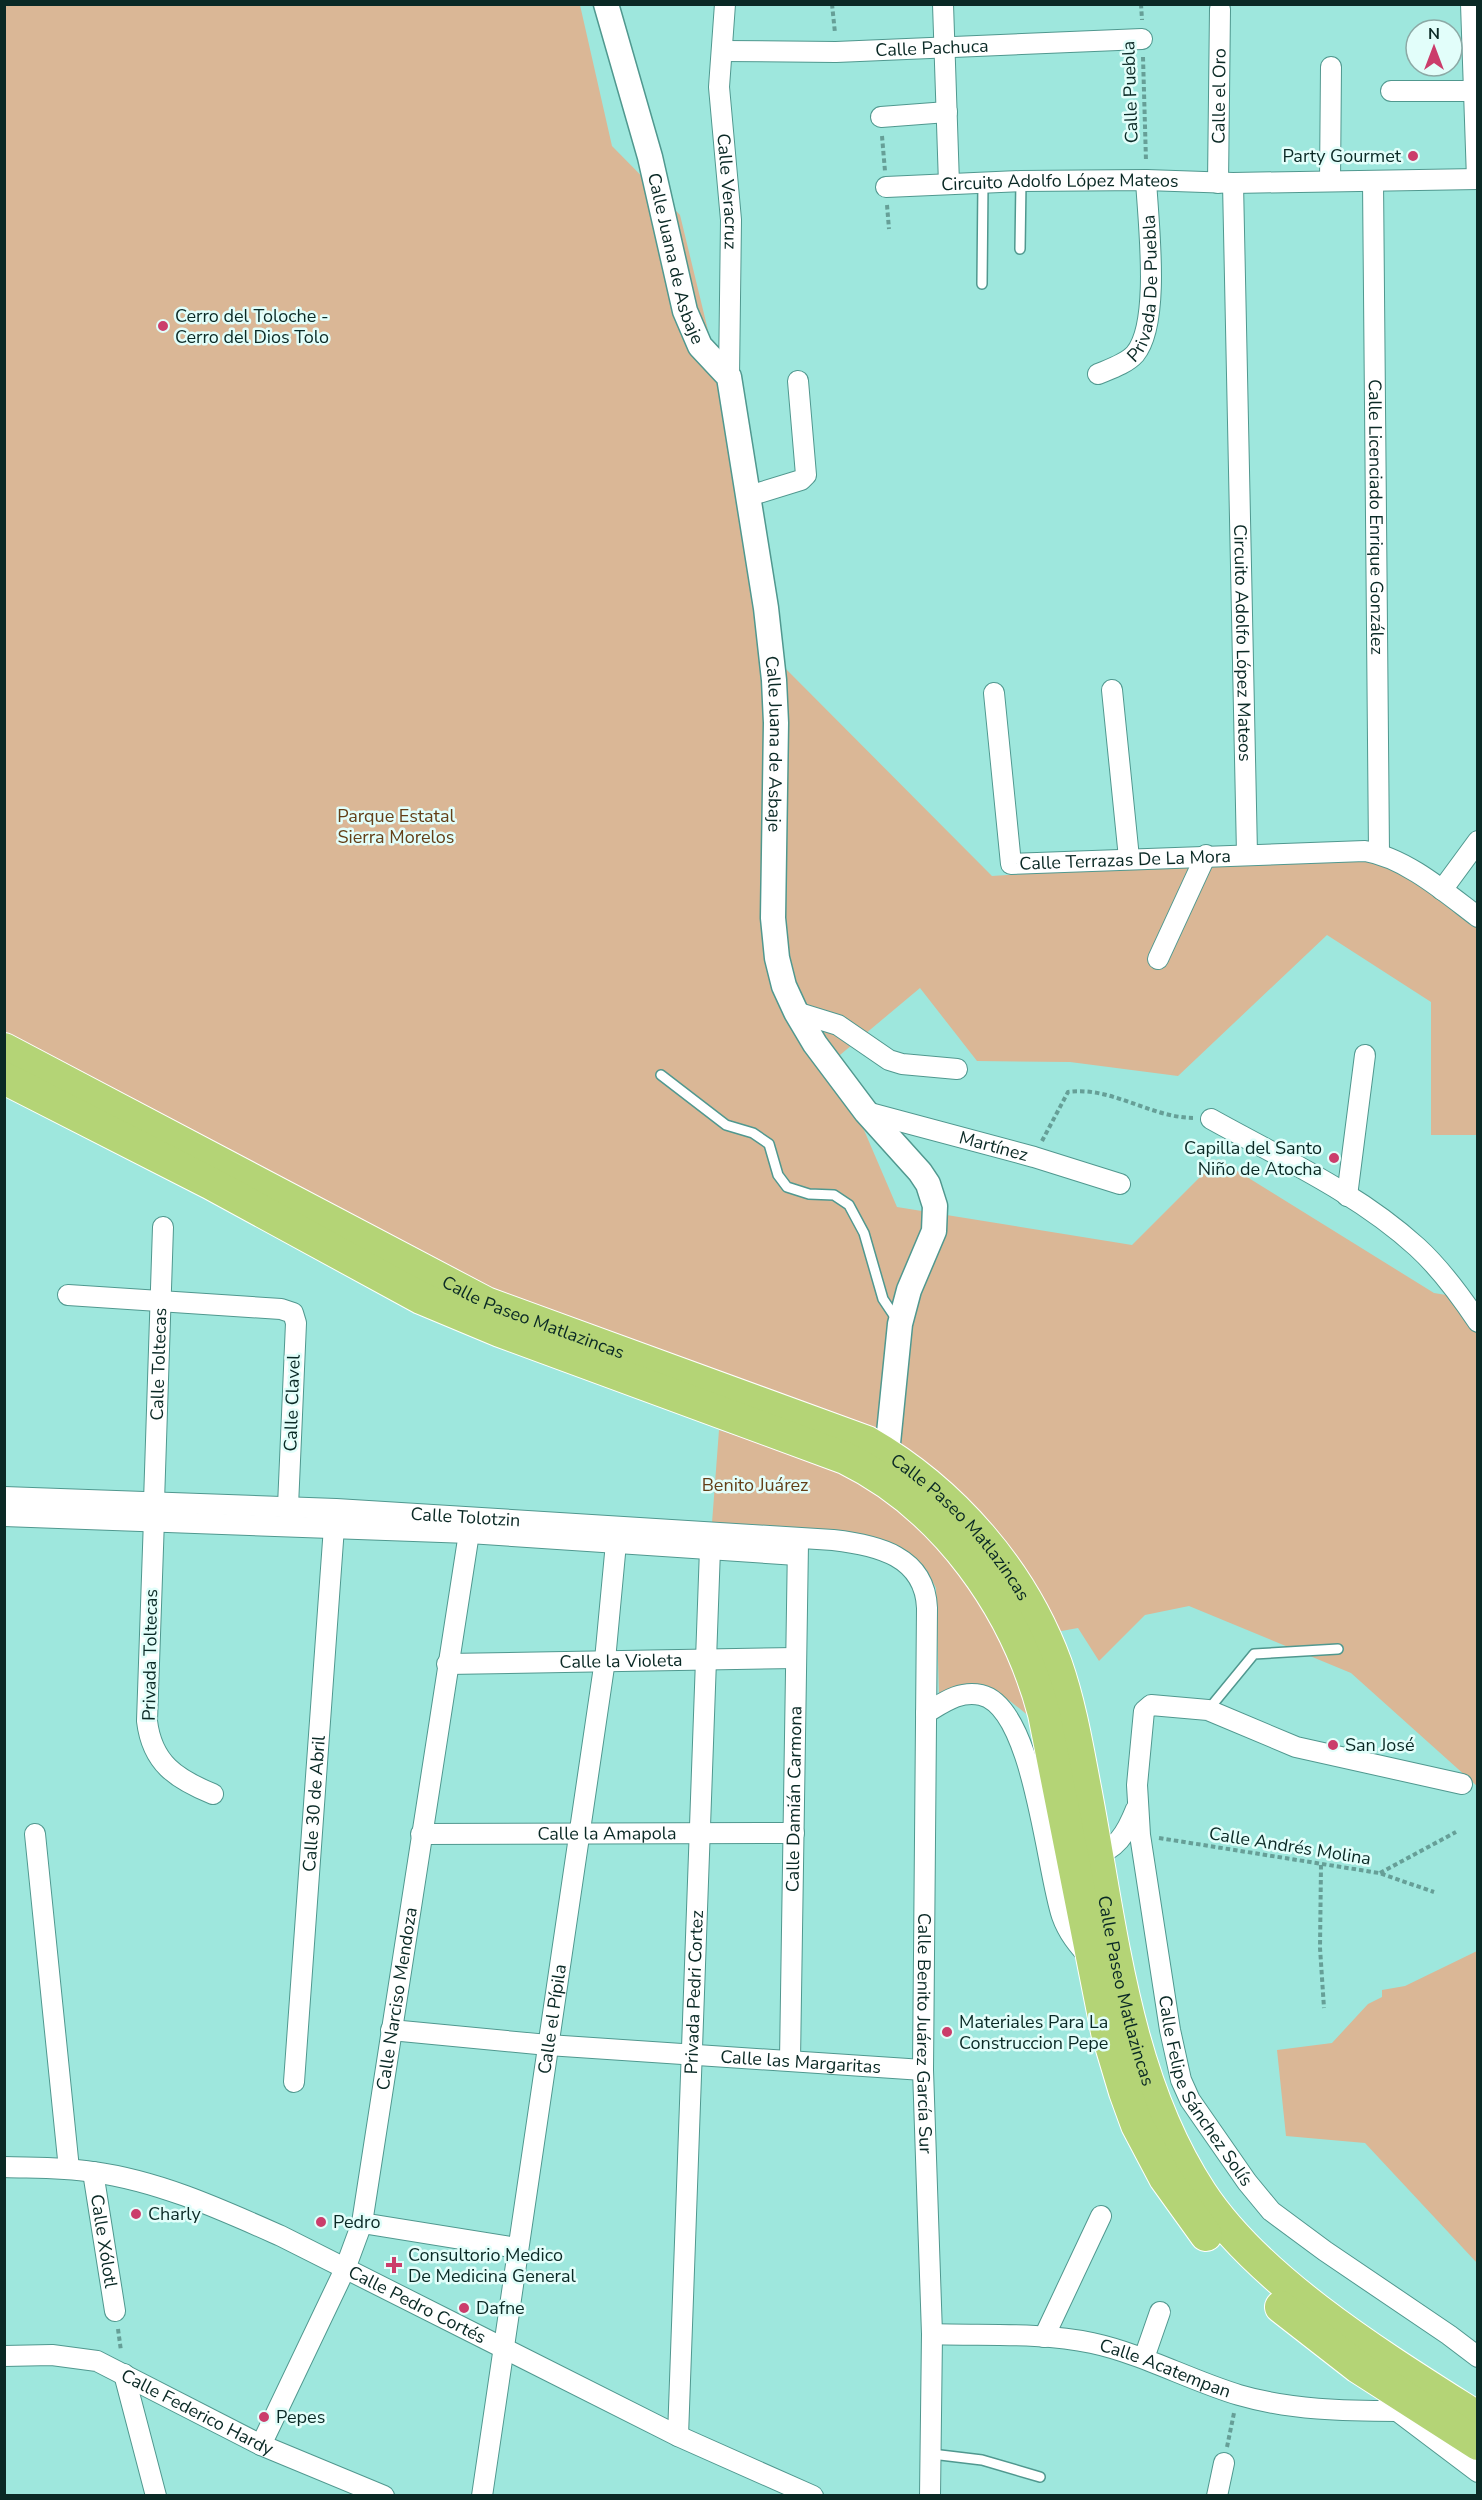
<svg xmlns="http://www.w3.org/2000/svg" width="1482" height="2500" font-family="'Nunito Sans',sans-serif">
<rect width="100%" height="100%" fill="#9ee7dd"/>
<g fill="#dab796">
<polygon points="4,5 580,5 612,146 680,215 748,495 780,663 992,876 1367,852 1432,891 1477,925 1477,1135 1431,1135 1431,1002 1327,935 1178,1076 1070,1062 977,1061 920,988 834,1060 897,1207 1132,1245 1218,1159 1434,1293 1477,1300 1477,1786 1351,1673 1189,1606 1145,1615 1099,1661 1078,1628 1056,1632 970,1520 5,1067"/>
<path d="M719,1430C761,1444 804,1456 844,1474C899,1500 961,1561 991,1614C1010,1646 1020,1681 1030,1717C993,1688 985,1674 939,1696L936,1588L926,1569L905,1552L712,1523Z"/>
<polygon points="1477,1951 1477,2263 1365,2143 1286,2136 1277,2050 1332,2043 1368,2004 1382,1997 1382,1990 1405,1986"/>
</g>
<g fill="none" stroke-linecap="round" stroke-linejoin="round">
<g stroke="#50988f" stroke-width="12">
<g id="service">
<polyline points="1020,249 1021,181"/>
<polyline points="982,284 983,183"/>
<polyline points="661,1075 726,1125 753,1133 769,1144 778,1175 787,1187 809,1194 834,1195 849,1205 864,1233 883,1299 897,1320"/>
<polyline points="1208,1710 1254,1654 1338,1649"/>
<polyline points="932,2454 982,2460 1040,2477"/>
</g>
</g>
<g stroke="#50988f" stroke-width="22">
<g id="minor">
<path id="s1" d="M725,4L719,87L731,220L729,377"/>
<polyline points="943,4 949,184"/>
<polyline points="1471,4 1477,179"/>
<path id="s2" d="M722,51L836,52L1142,39"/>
<polyline points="1391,91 1473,91"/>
<polyline points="881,117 947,112"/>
<polyline points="1330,181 1331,67"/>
<path id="s3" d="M1373,181L1379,853"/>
<path id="s4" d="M1218,183L1220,9"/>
<path id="s5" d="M1233,183L1247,854"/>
<path id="s6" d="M886,187L1021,181L1146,180L1233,183L1478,179"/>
<path id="s7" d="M1098,374C1110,369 1126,364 1135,354C1161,323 1148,221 1146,180"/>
<polyline points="749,496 801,480 806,475 798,381"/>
<polyline points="1112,690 1129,858"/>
<path id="s8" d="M994,693L1011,864L1365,851C1406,858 1445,892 1478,917"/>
<polyline points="1442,890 1478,841"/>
<polyline points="1158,959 1206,855"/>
<polyline points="796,1012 838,1025 889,1060 902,1064 957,1069"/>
<path id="s9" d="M866,1112L1034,1157L1120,1184"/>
<path d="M1211,1119C1281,1158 1358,1193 1417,1247C1441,1269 1460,1295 1478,1322"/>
<polyline points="1347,1196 1365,1055"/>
<polyline points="68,1295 281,1309 293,1313 296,1323 288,1506"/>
<path id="s10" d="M4,1497L336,1509L833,1540C877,1545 925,1556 927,1608L923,2070L932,2334L930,2496"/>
<path id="s11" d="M154,1502L163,1227"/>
<polyline points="4,1516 469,1533 797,1555"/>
<path d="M154,1519L147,1721C152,1763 176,1779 213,1794"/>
<path id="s12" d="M447,1664L796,1658"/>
<path d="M926,1713C943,1703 960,1690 981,1695C1034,1707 1046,1869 1062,1916C1068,1933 1078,1945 1090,1958"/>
<path id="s13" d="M1462,1784L1296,1747L1208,1710L1151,1705L1144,1711L1137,1785L1140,1835L1170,2030L1181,2080L1190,2100L1247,2182L1271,2211L1325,2251L1449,2335L1478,2357"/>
<polyline points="35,1834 69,2169"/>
<path id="s14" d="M421,1834L794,1833"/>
<path d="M1089,1858C1117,1850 1126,1834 1136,1809"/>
<path id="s15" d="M391,2030L548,2045L923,2070"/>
<path id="s16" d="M790,2060L798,1543"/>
<path id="s17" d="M294,2082L334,1527"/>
<path id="s18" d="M4,2167C34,2168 63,2167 93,2172C159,2181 220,2209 281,2236L678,2436L813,2496"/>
<path id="s19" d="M93,2172L115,2311"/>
<polyline points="362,2223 517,2248"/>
<path id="s20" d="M932,2334C984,2336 1040,2332 1092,2343C1143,2354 1189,2380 1239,2395C1290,2410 1345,2411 1398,2411"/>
<polyline points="1044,2337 1101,2216"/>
<path id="s21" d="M4,2356L52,2355L97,2361L261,2445L384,2496"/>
<polyline points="1144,2358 1160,2312"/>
<polyline points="124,2374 156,2496"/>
<polyline points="1388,2404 1478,2472"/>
<path id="s22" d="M678,2436L710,1549"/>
<path id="s23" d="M261,2445L345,2269L362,2223L469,1533"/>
<path id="s24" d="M482,2496L605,1660L616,1543"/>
<polyline points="1217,2496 1224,2463"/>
</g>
</g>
<g stroke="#50988f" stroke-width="27">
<g id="tertiary">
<path id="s25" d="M606,4L650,157L685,311L700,346L729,377L766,608L774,680L776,723L773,918L777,958L784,986L796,1012L815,1044L866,1112L920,1172L928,1184L935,1206L934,1231L909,1290L900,1324L887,1453"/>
</g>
</g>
<g stroke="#fff" stroke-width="34">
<g id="trunk">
<path id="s26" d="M4,1049L486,1303L867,1442C952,1491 1022,1571 1056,1664C1070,1704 1077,1746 1085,1788C1111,1923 1124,2076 1201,2193C1260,2283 1387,2360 1478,2418"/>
<path d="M4,1078L210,1183L421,1298L500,1331L845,1458C945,1507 1016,1608 1044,1714L1107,2032L1125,2092L1137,2125L1165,2178L1206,2235"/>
<polyline points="1281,2307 1358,2367 1478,2444"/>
</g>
</g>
<g stroke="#669f97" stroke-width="4" stroke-dasharray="4.5 3" stroke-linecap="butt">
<polyline points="832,4 835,33"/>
<polyline points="1141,4 1142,20"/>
<polyline points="1143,57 1146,161"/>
<polyline points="882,136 885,171"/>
<polyline points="887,205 889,229"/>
<path d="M1042,1141L1068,1092C1111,1086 1149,1117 1193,1118"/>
<polyline points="1159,1838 1379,1873 1434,1892"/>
<polyline points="1321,1865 1320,1948 1324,2008"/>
<polyline points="1380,1873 1456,1832"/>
<polyline points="118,2329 121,2351"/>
<polyline points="1227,2447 1234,2413"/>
</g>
<use href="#service" stroke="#fff" stroke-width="9"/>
<use href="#minor" stroke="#fff" stroke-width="20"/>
<use href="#tertiary" stroke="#fff" stroke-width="24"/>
<use href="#trunk" stroke="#b4d476" stroke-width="32"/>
</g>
<g fill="#cb3d6b" stroke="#e2fefa" stroke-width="2">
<circle cx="1413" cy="156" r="6"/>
<circle cx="163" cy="326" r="6"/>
<circle cx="1334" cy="1158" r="6"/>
<circle cx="1333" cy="1745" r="6"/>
<circle cx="947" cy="2032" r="6"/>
<circle cx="136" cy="2214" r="6"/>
<circle cx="321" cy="2222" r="6"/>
<path d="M391 2256h6v6h6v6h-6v6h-6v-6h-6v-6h6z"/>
<circle cx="464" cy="2308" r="6"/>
<circle cx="264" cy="2417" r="6"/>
</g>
<g text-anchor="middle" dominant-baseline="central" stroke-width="5" stroke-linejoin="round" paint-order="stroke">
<g font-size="18" fill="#0a2925" stroke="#e2fefa">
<text stroke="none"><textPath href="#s2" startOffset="210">Calle Pachuca</textPath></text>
<text transform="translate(1130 92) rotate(-92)">Calle Puebla</text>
<text stroke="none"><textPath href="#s4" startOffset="87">Calle el Oro</textPath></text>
<text stroke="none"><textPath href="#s6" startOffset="174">Circuito Adolfo López Mateos</textPath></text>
<text stroke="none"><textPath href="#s1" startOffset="188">Calle Veracruz</textPath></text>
<text stroke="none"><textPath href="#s25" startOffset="264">Calle Juana de Asbaje</textPath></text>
<text stroke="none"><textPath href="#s7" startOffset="110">Privada De Puebla</textPath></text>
<text stroke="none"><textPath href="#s3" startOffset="336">Calle Licenciado Enrique González</textPath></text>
<text stroke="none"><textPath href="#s5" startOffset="460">Circuito Adolfo López Mateos</textPath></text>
<text stroke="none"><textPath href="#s25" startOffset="768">Calle Juana de Asbaje</textPath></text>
<text stroke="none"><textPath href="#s8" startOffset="286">Calle Terrazas De La Mora</textPath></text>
<text stroke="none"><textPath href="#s9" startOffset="132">Martínez</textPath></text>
<text stroke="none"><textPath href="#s26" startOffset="594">Calle Paseo Matlazincas</textPath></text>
<text stroke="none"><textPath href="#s11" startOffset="138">Calle Toltecas</textPath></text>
<text transform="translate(292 1403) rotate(-88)">Calle Clavel</text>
<text stroke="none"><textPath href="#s10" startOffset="462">Calle Tolotzin</textPath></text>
<text stroke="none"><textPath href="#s26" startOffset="1078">Calle Paseo Matlazincas</textPath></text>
<text transform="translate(150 1655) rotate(-89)">Privada Toltecas</text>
<text stroke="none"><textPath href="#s12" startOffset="174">Calle la Violeta</textPath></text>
<text stroke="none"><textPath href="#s16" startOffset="261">Calle Damián Carmona</textPath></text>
<text stroke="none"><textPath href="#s17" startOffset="279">Calle 30 de Abril</textPath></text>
<text stroke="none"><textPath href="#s14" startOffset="186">Calle la Amapola</textPath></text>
<text transform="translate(1290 1846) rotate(9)">Calle Andrés Molina</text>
<text stroke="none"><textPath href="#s26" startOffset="1582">Calle Paseo Matlazincas</textPath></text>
<text stroke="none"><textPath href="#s22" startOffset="444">Privada Pedri Cortez</textPath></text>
<text stroke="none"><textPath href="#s23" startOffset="471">Calle Narciso Mendoza</textPath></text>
<text stroke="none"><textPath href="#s24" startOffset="482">Calle el Pípila</textPath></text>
<text stroke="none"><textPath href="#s10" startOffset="1384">Calle Benito Juárez García Sur</textPath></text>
<text stroke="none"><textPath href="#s15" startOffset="411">Calle las Margaritas</textPath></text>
<text stroke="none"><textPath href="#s13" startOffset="724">Calle Felipe Sánchez Solís</textPath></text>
<text stroke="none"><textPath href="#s19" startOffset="70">Calle Xólotl</textPath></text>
<text stroke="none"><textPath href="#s18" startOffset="441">Calle Pedro Cortés</textPath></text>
<text stroke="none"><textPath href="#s20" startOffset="238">Calle Acatempan</textPath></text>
<text stroke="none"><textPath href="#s21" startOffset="206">Calle Federico Hardy</textPath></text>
</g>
<g font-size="18" fill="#0a2925" stroke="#e2fefa" text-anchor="start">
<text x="1401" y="156" text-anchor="end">Party Gourmet</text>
<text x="175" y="316">Cerro del Toloche -<tspan x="175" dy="21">Cerro del Dios Tolo</tspan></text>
<text x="1322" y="1148" text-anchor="end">Capilla del Santo<tspan x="1322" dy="21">Niño de Atocha</tspan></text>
<text x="1345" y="1745">San José</text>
<text x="959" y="2022">Materiales Para La<tspan x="959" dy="21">Construccion Pepe</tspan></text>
<text x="148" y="2214">Charly</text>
<text x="333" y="2222">Pedro</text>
<text x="408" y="2255">Consultorio Medico<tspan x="408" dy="21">De Medicina General</tspan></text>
<text x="476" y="2308">Dafne</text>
<text x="276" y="2417">Pepes</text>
</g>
<g font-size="18" fill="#633e16" stroke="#e2fefa">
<text x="396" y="816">Parque Estatal<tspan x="396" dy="21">Sierra Morelos</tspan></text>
<text x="755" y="1485">Benito Juárez</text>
</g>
</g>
<rect width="1482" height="2500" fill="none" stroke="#0a2925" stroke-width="12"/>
<g transform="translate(1434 48)"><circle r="28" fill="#e2fefa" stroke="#8ca9a5" stroke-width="1.5"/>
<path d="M0-4.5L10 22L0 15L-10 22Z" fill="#cb3d6b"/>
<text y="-9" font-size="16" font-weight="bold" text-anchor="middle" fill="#0a2925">N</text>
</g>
</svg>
